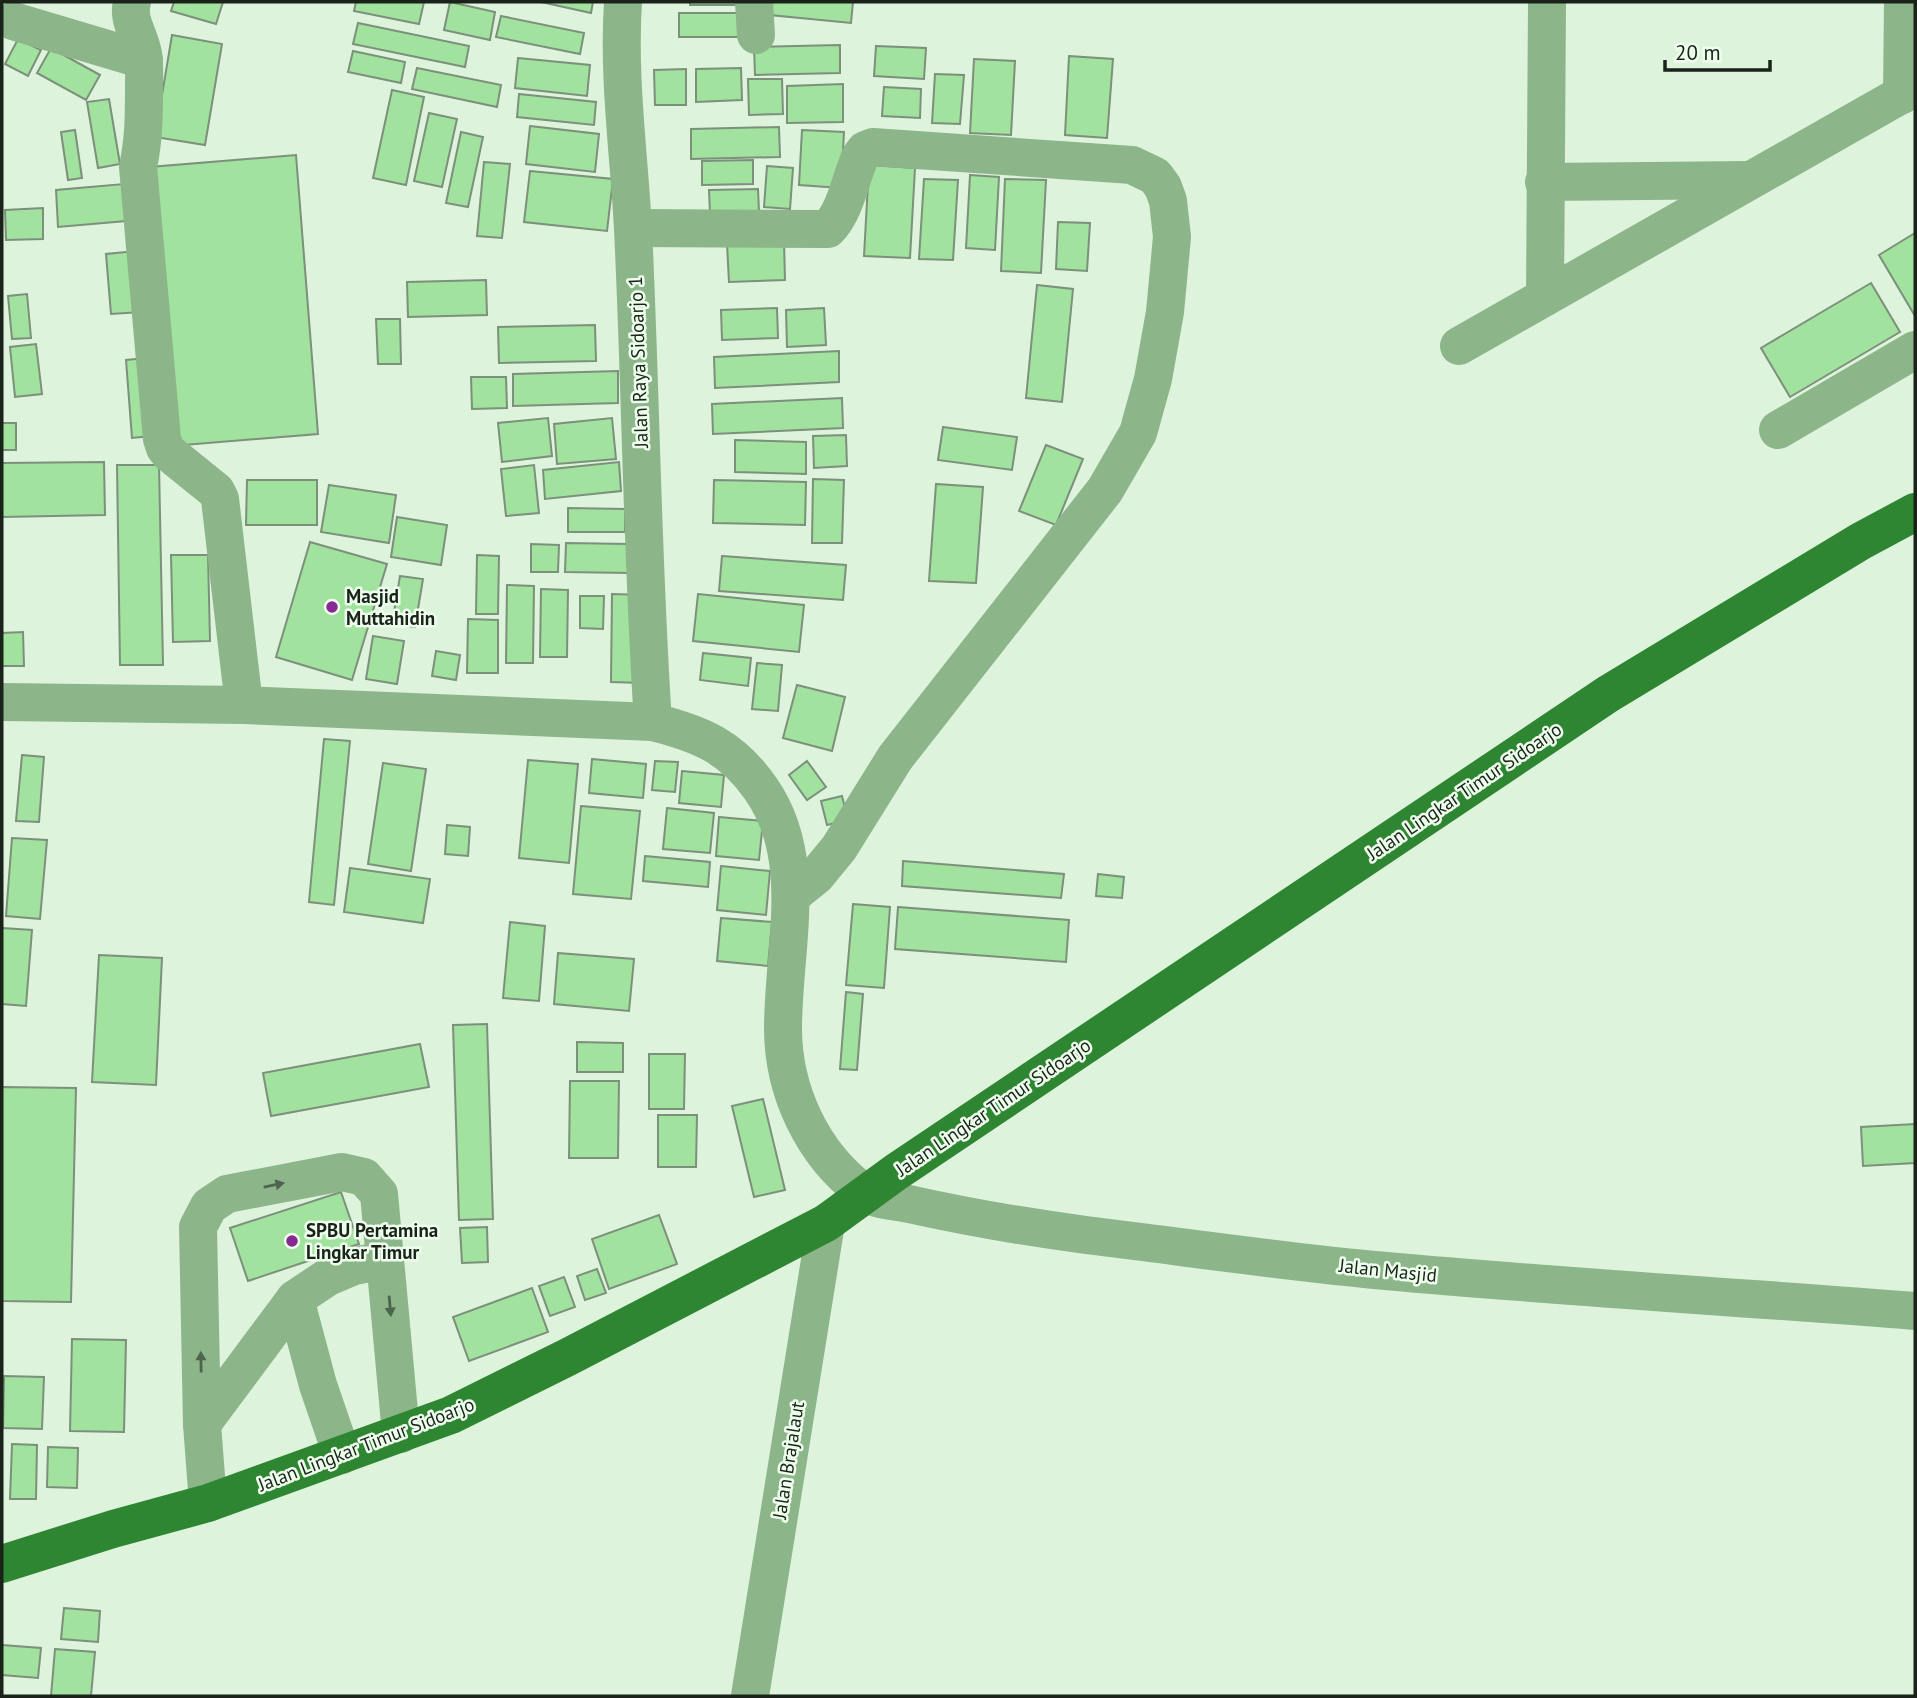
<svg xmlns="http://www.w3.org/2000/svg" width="1917" height="1698" font-family="'PT Sans',sans-serif">
<rect width="100%" height="100%" fill="#ddf3dc"/>
<g fill="#a1e29f" stroke="#7c907b" stroke-width="2">
<polygon points="174,2 223,2 216,24 171,11"/>
<polygon points="356,2 424,2 419,24 354,11"/>
<polygon points="450,2 495,12 490,40 444,30"/>
<polygon points="541,2 593,2 591,13"/>
<rect x="690" y="2" width="57" height="3"/>
<polygon points="772,2 853,2 851,23 770,15"/>
<rect x="679" y="13" width="72" height="24"/>
<polygon points="501,16 584,33 580,54 496,37"/>
<polygon points="358,23 469,46 465,67 353,44"/>
<polygon points="172,35 222,44 205,145 155,137"/>
<polygon points="18,39 41,50 28,76 5,64"/>
<polygon points="840,45 840,73 755,75 754,47"/>
<polygon points="876,46 926,48 924,79 874,76"/>
<polygon points="51,48 100,75 86,100 37,73"/>
<polygon points="353,51 405,62 401,83 348,72"/>
<polygon points="1069,56 1113,59 1107,138 1065,135"/>
<polygon points="518,58 590,65 587,96 515,88"/>
<polygon points="974,59 1015,61 1011,135 970,133"/>
<polygon points="417,68 501,85 497,107 412,89"/>
<polygon points="741,68 742,100 696,102 696,69"/>
<polygon points="686,69 686,105 655,105 654,70"/>
<polygon points="935,74 964,75 960,124 932,123"/>
<polygon points="748,79 782,79 783,114 749,115"/>
<polygon points="843,84 843,122 787,123 787,86"/>
<polygon points="884,87 921,89 920,118 882,116"/>
<polygon points="392,90 424,97 406,185 373,178"/>
<polygon points="519,94 596,102 594,125 517,117"/>
<polygon points="109,99 120,164 98,168 87,102"/>
<polygon points="429,113 457,119 442,187 414,181"/>
<polygon points="530,126 599,134 595,172 526,164"/>
<polygon points="779,127 780,157 691,159 691,129"/>
<polygon points="75,130 82,178 68,180 61,132"/>
<polygon points="802,130 844,132 841,188 799,185"/>
<polygon points="461,132 483,137 468,207 446,203"/>
<polygon points="296,155 318,434 172,446 150,167"/>
<polygon points="753,160 753,184 702,185 702,161"/>
<polygon points="484,162 510,164 502,238 477,236"/>
<polygon points="869,165 915,168 910,258 864,256"/>
<polygon points="767,166 793,168 790,209 764,207"/>
<polygon points="530,171 613,179 607,231 524,222"/>
<polygon points="970,175 999,177 995,250 966,248"/>
<polygon points="924,179 958,180 953,260 919,259"/>
<polygon points="1005,179 1046,180 1041,273 1001,271"/>
<polygon points="124,184 126,221 58,227 56,190"/>
<polygon points="758,189 759,212 710,213 709,190"/>
<polygon points="43,208 43,239 6,240 5,210"/>
<polygon points="1058,222 1090,223 1087,271 1056,269"/>
<polygon points="1915,233 1915,316 1879,255"/>
<polygon points="784,241 785,280 729,282 727,244"/>
<polygon points="136,251 141,312 111,314 106,254"/>
<polygon points="486,280 487,315 408,317 407,282"/>
<polygon points="1871,283 1900,332 1790,397 1761,348"/>
<polygon points="1037,285 1073,289 1062,402 1026,398"/>
<polygon points="27,294 31,338 12,339 8,296"/>
<polygon points="777,308 778,338 722,340 721,310"/>
<polygon points="824,308 826,345 787,347 786,310"/>
<polygon points="376,319 400,319 401,364 378,364"/>
<polygon points="595,325 596,361 499,363 498,327"/>
<polygon points="36,344 42,394 15,397 10,347"/>
<polygon points="839,351 839,382 715,388 714,357"/>
<polygon points="146,358 152,436 132,438 126,360"/>
<polygon points="618,371 618,403 513,406 513,374"/>
<polygon points="471,377 506,377 507,408 472,409"/>
<polygon points="842,398 843,428 713,434 712,404"/>
<polygon points="548,418 552,456 502,462 498,423"/>
<polygon points="612,418 616,459 557,464 554,424"/>
<rect x="2" y="423" width="14" height="27"/>
<polygon points="943,427 1017,437 1012,470 938,460"/>
<polygon points="846,435 847,466 814,468 813,436"/>
<polygon points="735,440 806,442 806,474 735,472"/>
<polygon points="1046,445 1083,459 1056,525 1019,511"/>
<polygon points="104,462 105,515 2,517 2,463"/>
<polygon points="619,462 621,491 545,499 543,470"/>
<polygon points="117,465 159,465 163,665 120,665"/>
<polygon points="534,465 539,513 506,516 501,469"/>
<polygon points="813,479 844,480 842,543 812,543"/>
<polygon points="247,480 317,480 317,525 246,525"/>
<polygon points="714,480 806,482 805,525 713,523"/>
<polygon points="936,484 983,487 976,583 929,581"/>
<polygon points="329,485 396,495 389,543 321,532"/>
<polygon points="568,508 625,509 625,532 568,532"/>
<polygon points="397,517 447,525 441,565 391,557"/>
<polygon points="310,542 387,564 352,680 276,657"/>
<polygon points="566,543 630,544 630,573 565,572"/>
<polygon points="531,544 559,545 558,572 531,572"/>
<polygon points="171,555 208,555 210,641 173,642"/>
<polygon points="477,555 499,556 498,614 476,614"/>
<polygon points="722,556 846,565 843,600 719,591"/>
<polygon points="400,576 423,579 415,627 392,624"/>
<polygon points="507,585 534,586 533,663 506,663"/>
<polygon points="541,589 568,590 567,657 540,657"/>
<polygon points="612,594 644,595 643,683 611,682"/>
<polygon points="698,594 804,605 799,652 693,641"/>
<polygon points="580,596 604,596 603,629 580,628"/>
<polygon points="468,619 498,620 498,673 467,673"/>
<polygon points="23,632 24,666 2,666 2,633"/>
<polygon points="373,636 404,641 397,684 366,679"/>
<polygon points="436,651 460,655 456,680 432,676"/>
<polygon points="703,653 751,658 748,686 700,680"/>
<polygon points="757,663 782,665 778,711 752,709"/>
<polygon points="797,685 845,697 832,751 783,738"/>
<polygon points="324,739 350,741 334,905 309,902"/>
<polygon points="22,755 44,757 39,822 16,821"/>
<polygon points="592,759 646,764 643,798 589,793"/>
<polygon points="528,760 578,764 569,863 519,858"/>
<polygon points="655,761 678,762 675,792 652,790"/>
<polygon points="807,761 826,787 807,800 789,775"/>
<polygon points="383,763 426,769 411,871 368,864"/>
<polygon points="682,771 724,775 721,807 679,803"/>
<polygon points="842,796 848,820 827,825 821,801"/>
<polygon points="581,806 640,811 631,899 573,894"/>
<polygon points="667,808 714,813 710,853 663,849"/>
<polygon points="719,817 763,821 759,860 716,856"/>
<polygon points="447,825 470,827 468,856 445,854"/>
<polygon points="12,838 47,840 40,919 6,916"/>
<polygon points="645,856 710,862 708,887 643,881"/>
<polygon points="903,861 1064,874 1061,898 902,886"/>
<polygon points="721,866 770,871 766,915 717,910"/>
<polygon points="350,868 430,879 423,923 344,912"/>
<polygon points="1098,874 1124,877 1122,898 1096,896"/>
<polygon points="853,904 890,907 884,988 846,985"/>
<polygon points="898,907 1069,920 1066,962 895,949"/>
<polygon points="721,918 772,922 768,966 717,961"/>
<polygon points="510,922 545,926 539,1001 503,998"/>
<polygon points="2,928 32,930 26,1006 2,1004"/>
<polygon points="558,953 634,959 629,1011 554,1004"/>
<polygon points="99,955 162,958 156,1085 92,1082"/>
<polygon points="846,992 863,994 857,1070 840,1069"/>
<polygon points="487,1024 493,1219 459,1220 453,1025"/>
<polygon points="577,1042 623,1043 623,1072 577,1072"/>
<polygon points="420,1044 429,1087 271,1116 263,1073"/>
<polygon points="649,1054 685,1054 684,1109 649,1109"/>
<polygon points="570,1081 619,1081 618,1158 569,1158"/>
<polygon points="2,1087 76,1088 71,1302 2,1301"/>
<polygon points="763,1099 785,1190 754,1197 732,1106"/>
<polygon points="658,1115 697,1115 696,1167 658,1167"/>
<polygon points="1915,1124 1915,1163 1863,1166 1861,1127"/>
<polygon points="341,1192 359,1244 248,1281 230,1228"/>
<polygon points="659,1215 677,1264 609,1289 592,1239"/>
<polygon points="487,1227 488,1262 462,1263 460,1228"/>
<polygon points="597,1269 606,1293 585,1300 577,1276"/>
<polygon points="564,1277 575,1307 550,1316 539,1286"/>
<polygon points="532,1288 548,1332 469,1361 453,1317"/>
<polygon points="72,1339 126,1340 124,1432 70,1431"/>
<polygon points="4,1376 44,1377 42,1429 3,1428"/>
<polygon points="12,1444 37,1445 36,1499 10,1499"/>
<polygon points="48,1447 78,1448 77,1488 47,1487"/>
<polygon points="64,1608 100,1611 98,1642 61,1639"/>
<polygon points="2,1645 41,1648 38,1678 2,1675"/>
<polygon points="55,1649 95,1652 91,1696 51,1696"/>
</g>
<g fill="none" stroke-linecap="round" stroke-linejoin="round">
<g stroke="#8cb68a" stroke-width="38">
<path d="M132,2C127,21 140,35 143,54C145,64 144,75 144,86C144,114 144,139 138,167L162,439L165,448L169,453L216,491L220,499L244,705"/>
<path d="M623,2C618,78 629,154 633,229C641,394 642,558 653,722"/>
<polyline points="754,2 756,35"/>
<polyline points="13,21 144,60"/>
<polyline points="1902,95 1903,2"/>
<polyline points="1544,182 1749,180"/>
<path d="M633,228L828,229C846,210 850,180 860,157L865,150L873,147L1132,165L1155,176L1163,187L1168,201L1172,237L1165,312L1153,379L1138,433L1105,490L895,758L839,848L816,876L791,896"/>
<polyline points="1545,297 1547,2"/>
<polyline points="1459,346 1915,87"/>
<polyline points="1778,430 1915,350"/>
<path d="M2,702L244,705L653,722C701,734 732,747 761,789C810,859 783,948 783,1028C783,1091 812,1153 862,1191C873,1200 895,1201 909,1204C967,1217 1026,1227 1086,1235C1185,1247 1285,1262 1386,1271C1562,1287 1739,1297 1915,1311"/>
<polyline points="295,1299 318,1385 342,1455"/>
<polyline points="202,1424 295,1299 328,1277 354,1266 385,1260"/>
<polyline points="208,1503 202,1424 198,1227 209,1206 227,1194 342,1172 364,1177 379,1194 401,1434"/>
<polyline points="750,1696 826,1223"/>
</g>
<polyline stroke="#2f8632" stroke-width="38" points="2,1564 113,1529 208,1503 451,1415 568,1357 826,1223 896,1172 1608,694 1861,541 1915,512"/>
</g>
<defs><path id="oneway-solid" d="M-6-.8H1V-3.2L6.5 0L1 3.2V.8H-6Z" transform="scale(1.75)"/></defs>
<g fill="#4d654c">
<use href="#oneway-solid" transform="translate(274 1185) rotate(-11)"/>
<use href="#oneway-solid" transform="translate(390 1306) rotate(85)"/>
<use href="#oneway-solid" transform="translate(201 1362) rotate(-91)"/>
</g>
<g fill="#882892" stroke="#edffec" stroke-width="2.5">
<circle cx="332" cy="607" r="7"/>
<circle cx="292" cy="1241" r="7"/>
</g>
<g text-anchor="middle" dominant-baseline="central" stroke-width="5" stroke-linejoin="round" paint-order="stroke">
<g font-size="19" fill="#1a221a" stroke="#edffec">
<text transform="translate(638 362) rotate(-92)">Jalan Raya Sidoarjo 1</text>
<text transform="translate(1464 791) rotate(-34)">Jalan Lingkar Timur Sidoarjo</text>
<text transform="translate(993 1107) rotate(-34)">Jalan Lingkar Timur Sidoarjo</text>
<text transform="translate(1388 1270) rotate(6)">Jalan Masjid</text>
<text transform="translate(366 1444) rotate(-21)">Jalan Lingkar Timur Sidoarjo</text>
<text transform="translate(788 1460) rotate(-81)">Jalan Brajalaut</text>
</g>
<g font-size="19" font-weight="bold" fill="#1a221a" stroke="#edffec" text-anchor="start">
<text x="346" y="596">Masjid<tspan x="346" dy="22">Muttahidin</tspan></text>
<text x="306" y="1230">SPBU Pertamina<tspan x="306" dy="22">Lingkar Timur</tspan></text>
</g>
</g>
<rect width="1917" height="1698" fill="none" stroke="#1a221a" stroke-width="7"/>
<path d="M1665 60v10h105v-10" fill="none" stroke="#1a221a" stroke-width="3.5"/>
<text x="1675" y="60" font-size="21" fill="#1a221a" stroke="#edffec" stroke-width="5" paint-order="stroke">20 m</text>
</svg>
